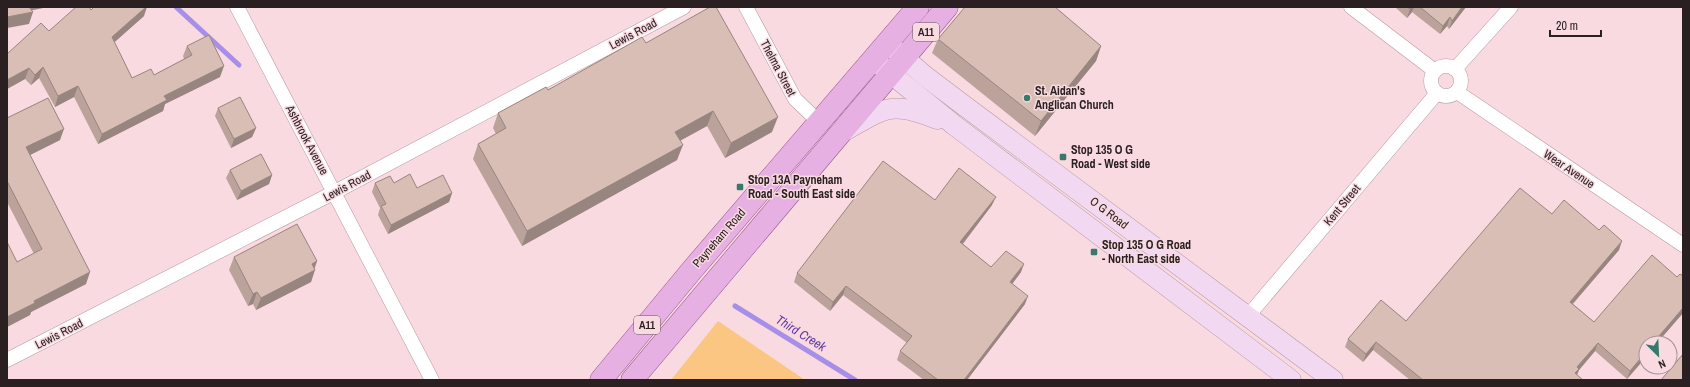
<svg xmlns="http://www.w3.org/2000/svg" width="1690" height="387" font-family="'Archivo Narrow',sans-serif">
<rect width="100%" height="100%" fill="#f8dae0"/>
<polygon fill="#fac682" points="718,321 805,380 671,380"/>
<g fill="none" stroke-linecap="round" stroke-linejoin="round">
<g stroke="#a78fe7" stroke-width="5">
<polyline points="176,7 239,65"/>
<polyline points="735,306 855,380"/>
</g>
<g stroke="#b79ba1" stroke-width="15">
<g id="minor">
<polyline points="237,7 432,380"/>
<polyline points="746,7 795,99 819,122"/>
<polyline points="1351,7 1435,71"/>
<circle cx="1446" cy="81" r="15"/>
<polyline points="1455,69 1511,7"/>
<polyline points="1457,92 1683,245"/>
<polyline points="1248,316 1437,93"/>
<polyline points="7,360 333,193 684,7"/>
</g>
</g>
<g stroke="#b79ba1" stroke-width="21">
<g id="secondary">
<polyline points="887,43 925,76 970,110 1333,380"/>
<polyline points="873,59 954,125 1291,380"/>
<path d="M846,130C886,107 892,101 937,119"/>
</g>
</g>
<g stroke="#995c92" stroke-width="23">
<g id="primary">
<polyline points="601,380 692,270 918,7"/>
<polyline points="632,380 947,7"/>
</g>
</g>
<use href="#minor" stroke="#fff" stroke-width="14"/>
<use href="#secondary" stroke="#f2d8f0" stroke-width="20"/>
<use href="#primary" stroke="#e6b0e2" stroke-width="22"/>
</g>
<g fill="#bba39c">
<polygon points="1395,7 1466,7 1449,29 1447,26 1440,34 1412,12 1407,18"/>
<polygon points="144,16 114,42 132,78 154,75 184,59 183,56 187,46 220,77 165,104 163,111 98,144 74,97 55,107 39,78 31,85 25,79 7,89 49,31"/>
<polygon points="938,39 1101,46 1096,61 1035,136 932,53"/>
<polygon points="646,43 772,132 725,158 707,126 680,141 677,160 522,246 473,159 478,144 496,134 493,128 498,113"/>
<polygon points="218,108 256,128 252,137 231,148 215,116"/>
<polygon points="7,118 60,140 30,155 86,284 31,312 30,315 7,327 7,242 17,262 34,254 7,202"/>
<polygon points="230,170 272,175 269,184 237,200 226,178"/>
<polygon points="375,183 394,183 417,188 452,193 449,202 388,234 378,215 380,208 372,192"/>
<polygon points="935,200 992,205 963,244 991,267 1021,272 1012,284 1025,304 967,380 924,380 897,360 900,351 907,343 843,295 830,311 794,282 797,273"/>
<polygon points="1552,214 1619,250 1573,304 1594,322 1677,277 1683,276 1683,313 1657,343 1646,343 1646,357 1627,379 1595,351 1579,370 1577,375 1583,380 1410,380 1373,350 1363,362 1345,347 1348,339 1406,321"/>
<polygon points="234,257 317,261 311,282 256,310 253,304 248,306 229,270"/>
</g>
<g fill="#98857f">
<polygon points="21,7 48,7 19,13"/>
<polygon points="146,7 147,7 144,16 108,48 112,37"/>
<polygon points="1412,7 1414,7 1412,12 1407,18 1410,9"/>
<polygon points="1462,7 1466,7 1449,29 1452,21"/>
<polygon points="33,12 29,24 7,28 7,17"/>
<polygon points="1450,17 1447,26 1440,34 1443,26"/>
<polygon points="1101,46 1096,61 1035,136 1041,121"/>
<polygon points="224,66 220,77 165,104 163,111 98,144 102,134 164,96"/>
<polygon points="43,67 39,78 31,85 35,75"/>
<polygon points="29,68 25,79 7,89 7,80"/>
<polygon points="78,86 74,97 55,107 58,96"/>
<polygon points="713,111 707,126 670,146 675,132"/>
<polygon points="778,117 772,132 725,158 731,143"/>
<polygon points="256,128 252,137 231,148 234,139"/>
<polygon points="64,129 60,140 22,159 26,147"/>
<polygon points="683,145 677,160 522,246 527,231"/>
<polygon points="272,175 269,184 237,200 241,191"/>
<polygon points="452,193 449,202 388,234 391,225"/>
<polygon points="996,197 992,205 957,251 960,242"/>
<polygon points="1622,241 1619,250 1567,310 1570,302"/>
<polygon points="317,261 313,271 315,270 311,282 256,310 261,298 312,264"/>
<polygon points="1024,264 1021,272 1007,291 1010,282"/>
<polygon points="90,272 86,284 31,312 30,315 7,327 7,317 34,301"/>
<polygon points="846,286 843,295 830,311 833,302"/>
<polygon points="257,292 253,304 248,306 253,294"/>
<polygon points="1028,296 1025,304 967,380 964,380"/>
<polygon points="1683,308 1683,313 1657,343 1653,343"/>
<polygon points="1376,342 1373,350 1363,362 1366,354"/>
<polygon points="1598,343 1595,351 1579,370 1576,377 1573,380 1577,367"/>
<polygon points="1646,352 1646,357 1627,379 1630,371"/>
</g>
<g fill="#d9beb5" stroke="#98857f">
<polygon points="7,7 29,7 33,12 7,17"/>
<polygon points="76,7 89,7 91,10 94,7 146,7 112,37 132,78 151,69 154,75 192,55 187,46 209,35 224,66 164,96 167,100 102,134 78,86 58,96 43,67 35,75 29,68 7,80 7,54 41,23 49,31"/>
<polygon points="710,7 716,7 778,117 731,143 713,111 675,132 683,145 527,231 478,144 506,128 498,113 546,87 548,90 642,37 646,43"/>
<polygon points="965,7 1055,7 1101,46 1041,121 938,39"/>
<polygon points="1407,7 1412,7 1410,9"/>
<polygon points="1420,7 1462,7 1452,21 1450,17 1443,26"/>
<polygon points="240,97 256,128 234,139 218,108"/>
<polygon points="48,98 64,129 26,147 90,272 34,301 35,303 7,317 7,242 17,262 42,249 7,181 7,118"/>
<polygon points="261,154 272,175 241,191 230,170"/>
<polygon points="883,161 935,200 959,168 996,197 960,242 991,267 1006,251 1024,264 1010,282 1028,296 964,380 938,380 900,351 912,336 846,286 833,302 797,273"/>
<polygon points="410,174 417,188 443,175 452,193 391,225 381,206 386,204 375,183 390,176 394,183"/>
<polygon points="1520,188 1552,214 1564,200 1599,230 1604,225 1622,241 1570,302 1594,322 1652,255 1677,277 1680,274 1683,276 1683,308 1653,343 1646,343 1646,352 1630,371 1598,343 1577,367 1579,369 1575,373 1583,380 1423,380 1376,342 1366,354 1348,339 1381,300 1406,321"/>
<polygon points="297,224 317,261 312,264 315,270 261,298 257,292 253,294 234,257"/>
<polygon points="1683,354 1683,380 1661,380"/>
</g>
<g fill="#37796b" stroke="#f8dae0" stroke-width="1.5">
<circle cx="1027" cy="98" r="4"/>
<rect x="1059" y="153" width="8" height="8" rx="2"/>
<rect x="736" y="183" width="8" height="8" rx="2"/>
<rect x="1090" y="248" width="8" height="8" rx="2"/>
</g>
<g text-anchor="middle" dominant-baseline="central" stroke-width="3" stroke-linejoin="round" paint-order="stroke">
<g fill="#f8dae0" stroke="#68585b" stroke-width="1">
<rect x="913" y="23" width="26" height="18" rx="3"/>
<rect x="634" y="316" width="26" height="18" rx="3"/>
</g>
<g font-size="11" font-weight="bold" fill="#2a2022">
<text x="926" y="32">A11</text>
<text x="647" y="325">A11</text>
</g>
<g font-size="12" fill="#2a2022" stroke="#f8dae0">
<text transform="translate(633 34) rotate(-28)">Lewis Road</text>
<text transform="translate(778 68) rotate(62)">Thelma Street</text>
<text transform="translate(307 140) rotate(62)">Ashbrook Avenue</text>
<text transform="translate(1569 169) rotate(34)">Wear Avenue</text>
<text transform="translate(347 186) rotate(-28)">Lewis Road</text>
<text transform="translate(1342 205) rotate(-50)">Kent Street</text>
<text transform="translate(1109 213) rotate(37)">O G Road</text>
<text transform="translate(719 238) rotate(-49)">Payneham Road</text>
<text transform="translate(59 334) rotate(-27)">Lewis Road</text>
</g>
<g font-size="12" font-weight="bold" fill="#2a2022" stroke="#f8dae0" text-anchor="start">
<text x="1035" y="91">St. Aidan's<tspan x="1035" dy="14">Anglican Church</tspan></text>
<text x="1071" y="150">Stop 135 O G<tspan x="1071" dy="14">Road - West side</tspan></text>
<text x="748" y="180">Stop 13A Payneham<tspan x="748" dy="14">Road - South East side</tspan></text>
<text x="1102" y="245">Stop 135 O G Road<tspan x="1102" dy="14">- North East side</tspan></text>
</g>
<g font-size="13" font-style="italic" fill="#5f3ba2" stroke="#f8dae0">
<text transform="translate(801 333) rotate(32)">Third Creek</text>
</g>
</g>
<rect width="1690" height="387" fill="none" stroke="#2a2022" stroke-width="16"/>
<g transform="translate(1658 355) rotate(156)"><circle r="19" fill="#f8dae0" stroke="#a69094"/>
<path d="M0-3L7 15L0 10L-7 15Z" fill="#37796b"/>
<text y="-6" font-size="11" font-weight="bold" text-anchor="middle" fill="#2a2022">N</text>
</g>
<path d="M1550 30v6h51v-6" fill="none" stroke="#2a2022" stroke-width="2"/>
<text x="1556" y="30" font-size="12" fill="#2a2022" stroke="#f8dae0" stroke-width="3" paint-order="stroke">20 m</text>
</svg>
